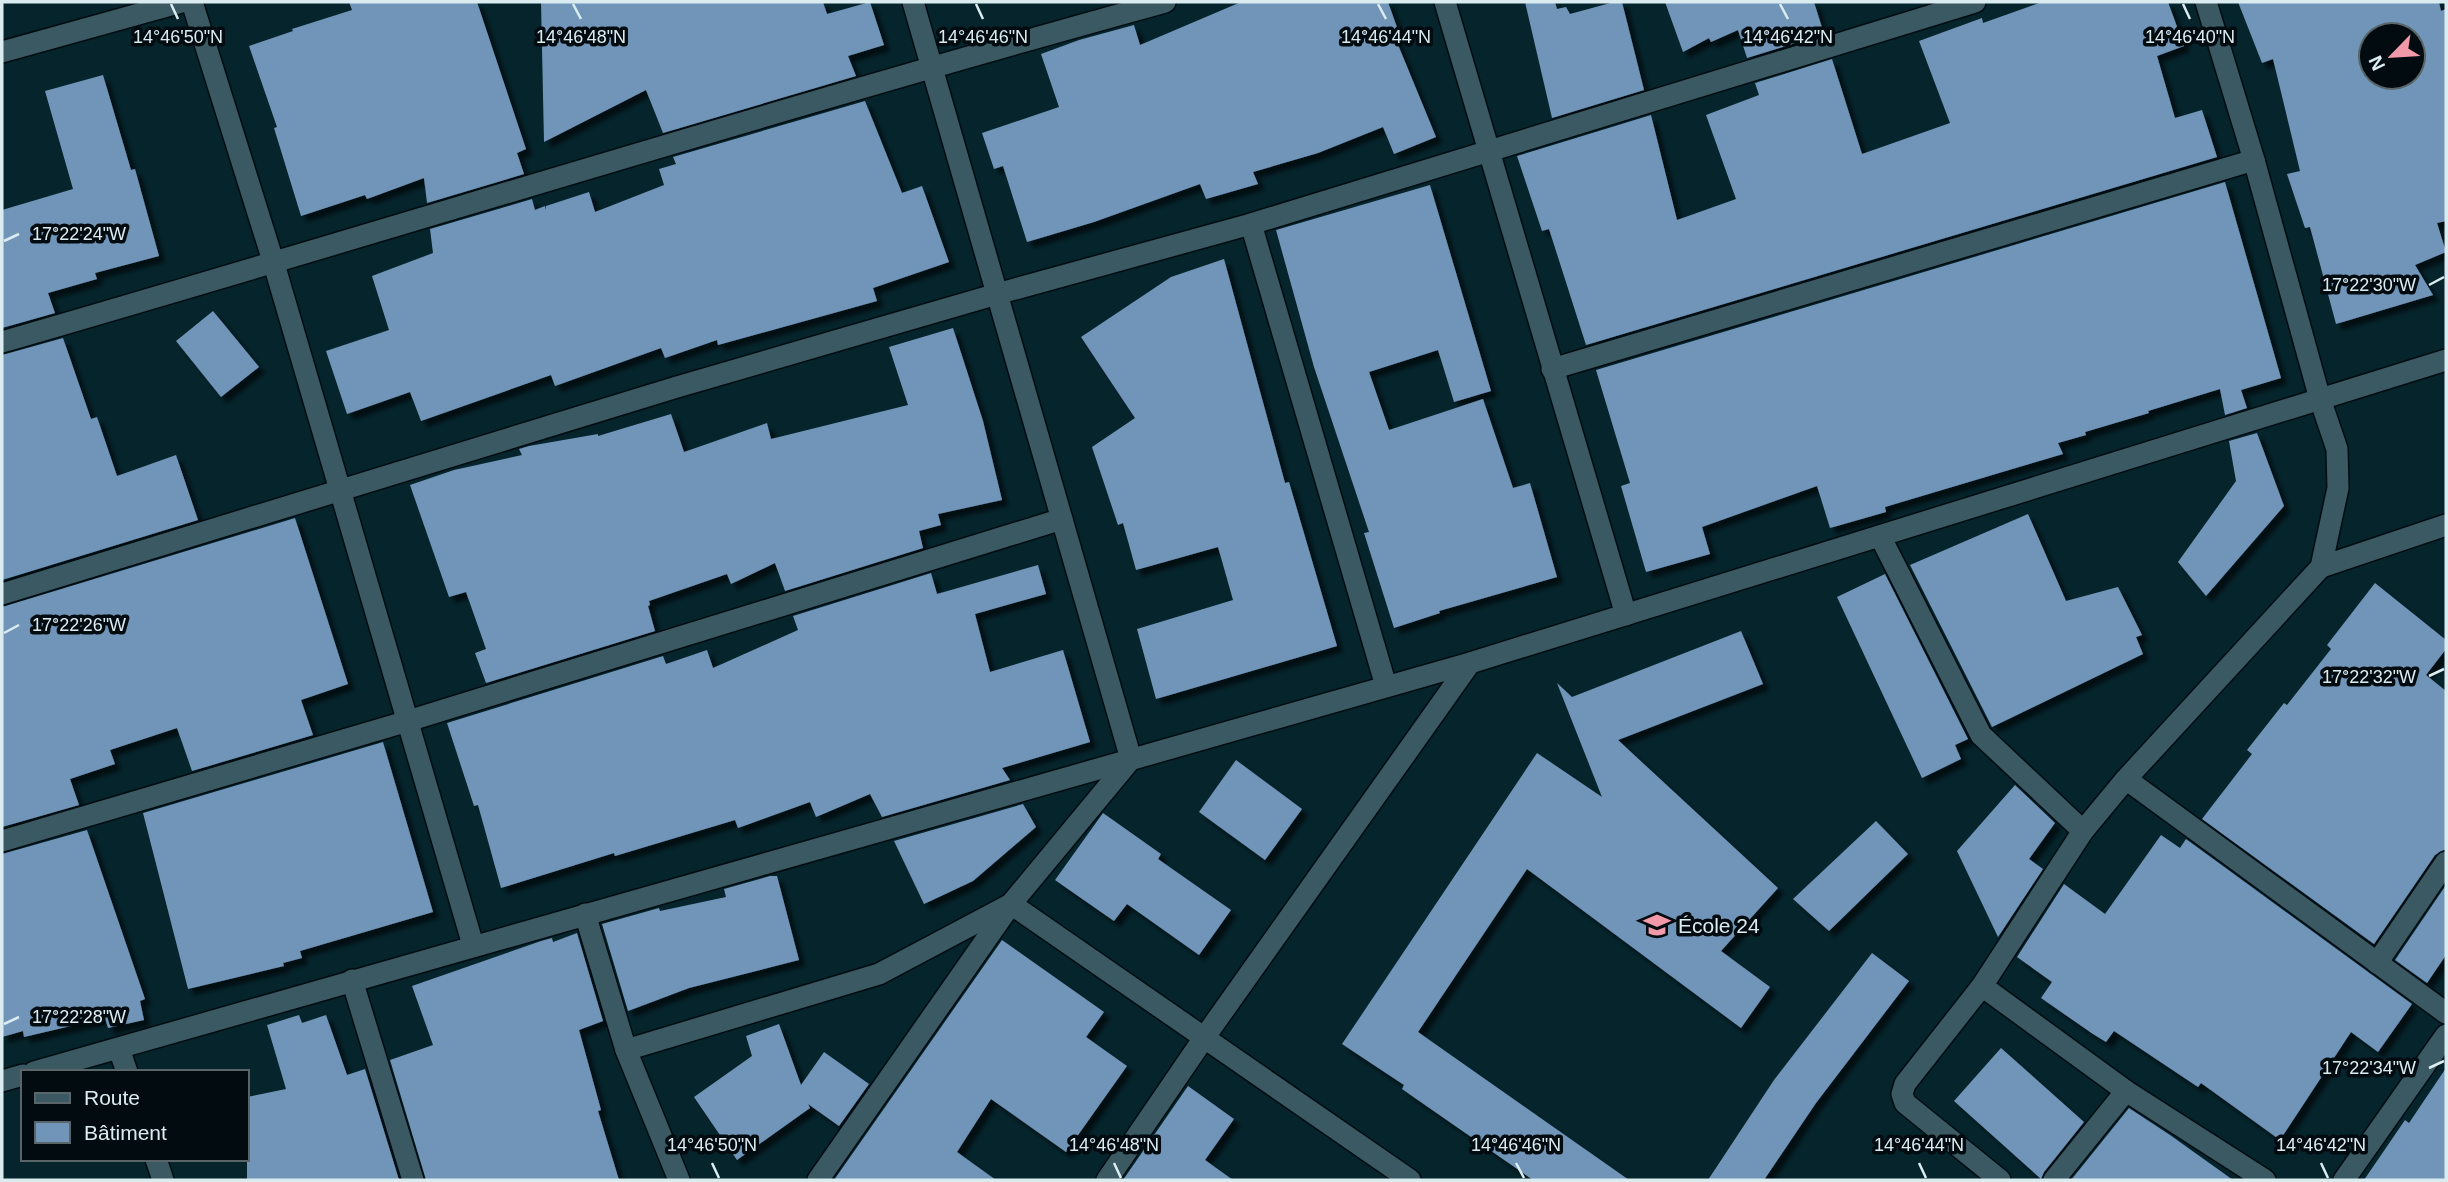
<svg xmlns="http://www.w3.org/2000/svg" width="2448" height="1182" font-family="Helvetica,sans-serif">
<defs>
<filter id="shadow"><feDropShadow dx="6" dy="6" stdDeviation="2" flood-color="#0009"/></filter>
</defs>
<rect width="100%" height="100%" fill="#05242c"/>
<g fill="#7195b8" fill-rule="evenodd" filter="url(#shadow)">
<polygon points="349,2 477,2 526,149 517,153 524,174 427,203 424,178 367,199 365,195 301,216 274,128 277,127 249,46 293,31 292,29 352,10"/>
<polygon points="541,2 823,2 827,14 870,2 884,45 848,56 856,76 663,133 646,90 544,142"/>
<polygon points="1241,2 1388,2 1399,33 1394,35 1436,137 1394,154 1383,127 1318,153 1253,172 1258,184 1206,199 1200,184 1094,222 1027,242 1003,166 994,169 982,133 1059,107 1041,54 1079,40 1134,25 1140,45"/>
<polygon points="1525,2 1555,2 1557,9 1566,7 1570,14 1614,2 1622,2 1644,90 1552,118"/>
<polygon points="1665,2 1814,2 1824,34 1747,58 1738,30 1711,42 1709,38 1683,52"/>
<polygon points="2042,2 2168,2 2184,46 2157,56 2175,118 2202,110 2217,157 1586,345 1549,229 1542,231 1517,156 1651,115 1677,220 1736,199 1706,115 1759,95 1755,83 1832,59 1862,154 1950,123 1919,41 1982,18 1983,23"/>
<path d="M2238,2H2439L2441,11L2446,9V221L2437,223L2446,252L2415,265L2433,295L2336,324L2310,227L2305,228L2287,174L2300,171L2273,59L2262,63ZM2371,35H2413V77H2371Z"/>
<polygon points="103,75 131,170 135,169 159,256 95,273 97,279 48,293 55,313 2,328 2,210 73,189 45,91"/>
<polygon points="865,101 902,193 922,186 949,262 873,288 877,301 718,345 717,340 665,358 661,348 555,386 551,375 421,421 410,392 347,414 326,351 389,330 372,276 433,253 430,229 532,199 535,210 545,206 546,210 546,206 589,192 595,212 664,185 659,169 676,164 673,157"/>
<polygon points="2225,182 2281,378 2241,390 2247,408 2225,415 2220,389 2148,411 2149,413 2085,432 2086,435 2058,443 2063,454 1885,507 1886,512 1830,528 1817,486 1702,527 1710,554 1646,572 1621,486 1630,483 1596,370"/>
<polygon points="1430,185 1491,391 1454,402 1438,350 1369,372 1389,430 1483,399 1513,488 1530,483 1557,577 1439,611 1440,613 1394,628 1364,533 1369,532 1314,367 1276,230"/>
<polygon points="1224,259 1285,483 1289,482 1337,646 1156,699 1137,629 1233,600 1218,547 1136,570 1123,523 1118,525 1092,447 1135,418 1081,337 1171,277"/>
<polygon points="213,311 259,367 221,397 176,341"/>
<polygon points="953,328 983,421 1002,500 938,514 941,525 919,531 923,548 785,591 775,563 731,584 727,574 649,601 650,605 648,606 655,631 486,683 475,653 486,649 466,592 449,597 410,485 454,470 522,455 519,449 529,446 598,434 598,436 671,414 684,452 767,423 771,439 908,405 889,347"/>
<polygon points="63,338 91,419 97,417 117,476 176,455 198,520 2,580 2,355"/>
<polygon points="2257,433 2284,506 2206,596 2178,562 2236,481 2229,441"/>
<polygon points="2028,514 2066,601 2118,587 2142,635 2136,637 2143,654 1992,727 1910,565"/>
<polygon points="295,518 348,684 301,700 313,735 192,771 177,728 110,750 115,764 70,779 79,805 2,827 2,607"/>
<polygon points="1038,565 1046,594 975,614 990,672 1063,650 1090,742 1002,768 1010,780 882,817 870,794 816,817 810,802 738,828 735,820 615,856 614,853 501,888 478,805 474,806 447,723 663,656 666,664 707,650 713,668 798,630 793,616 931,573 937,594"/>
<polygon points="1885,574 1968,739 1955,745 1961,759 1922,778 1837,597"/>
<polygon points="2375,583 2446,640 2446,649 2426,675 2446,691 2446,849 2435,855 2374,944 2202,819 2252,754 2247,750 2284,703 2287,705 2331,649 2327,645"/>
<polygon points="1741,631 1763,684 1618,740 1778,888 1721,951 1770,987 1741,1028 1527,869 1418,1032 1629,1180 1533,1180 1402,1089 1404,1085 1342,1044 1537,753 1602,797 1557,683 1572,697"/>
<polygon points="383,742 433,912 300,951 302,958 283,963 284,966 188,989 143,813"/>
<polygon points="1236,760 1302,809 1265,860 1199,812"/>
<polygon points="2015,785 2055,823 2029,859 2043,869 1998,937 1957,851"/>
<polygon points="1023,804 1036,827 973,881 924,904 894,841"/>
<polygon points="1103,813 1161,854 1158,859 1231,910 1199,955 1127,904 1114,921 1055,880"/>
<polygon points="1876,821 1908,854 1829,931 1793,899"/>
<polygon points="87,830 145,999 140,1001 144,1020 108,1028 105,1018 24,1037 23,1031 2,1037 2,854"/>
<polygon points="2161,835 2180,848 2186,839 2412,1004 2378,1052 2351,1032 2280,1140 2201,1083 2198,1087 2114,1031 2106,1042 2093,1034 2041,998 2052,982 2017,957 2064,884 2105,914"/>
<polygon points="770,876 777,876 799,960 689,988 628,1011 602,924 659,908 660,911 726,897 724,889"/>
<polygon points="2446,885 2446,955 2427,983 2395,960"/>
<polygon points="577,933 603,1021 579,1030 601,1110 598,1111 619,1180 426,1180 390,1060 433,1045 412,986 541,941 552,938 553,942"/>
<polygon points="1002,940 1104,1012 1086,1037 1127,1066 1066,1152 991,1099 957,1152 996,1180 834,1180"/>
<polygon points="1872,953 1909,981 1816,1103 1764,1180 1708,1180 1774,1080"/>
<polygon points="299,1015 302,1023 326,1015 347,1075 365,1069 399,1180 247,1180 247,1097 286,1089 267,1025"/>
<polygon points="779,1024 801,1085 824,1052 869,1084 839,1126 808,1104 810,1108 737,1160 694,1097 752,1056 746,1036"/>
<polygon points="2001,1048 2084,1122 2044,1172 2041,1179 1954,1101"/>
<polygon points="2446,1068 2446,1180 2364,1180 2405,1120 2409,1123"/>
<polygon points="1188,1086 1234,1119 1205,1160 1233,1180 1123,1180"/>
<polygon points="2129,1108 2170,1135 2233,1180 2071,1180"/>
</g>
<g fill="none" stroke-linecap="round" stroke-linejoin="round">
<g stroke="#000c12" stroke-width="24">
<g id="minor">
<polyline points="192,2 274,264 473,945"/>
<polyline points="1445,2 1626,615"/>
<polyline points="1251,224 1386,686"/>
<path d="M2,342C390,230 775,109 1165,2"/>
<polyline points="1552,369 2254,160"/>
<polyline points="1880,536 1981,735 2083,831"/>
<polyline points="2321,567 2446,525"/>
<polyline points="2,594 677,387 997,294 1251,224 1975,2"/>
<polyline points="2126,779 2446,1013"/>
<polyline points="2,841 408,721 1062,519"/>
<polyline points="585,914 626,1050 679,1180"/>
<polyline points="2377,963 2446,862"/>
<polyline points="352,980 413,1180"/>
<polyline points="1982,986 2126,1091 2265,1180"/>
<polyline points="119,1049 127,1072"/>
<polyline points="626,1050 879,974 1011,904 1410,1180"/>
<polyline points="34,1072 1470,663 2446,360"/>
<polyline points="2,1081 23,1075"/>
<polyline points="156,1159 163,1180"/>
<polyline points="818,1180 1011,904 1131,759 913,2"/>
<polyline points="1107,1180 1204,1038 1470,663"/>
<polyline points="2000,1180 1905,1103 1902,1094 1905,1084 1982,986 2083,831 2126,779 2321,567 2338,488 2337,449 2320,399 2254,160 2206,2"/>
<polyline points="2054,1180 2126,1091"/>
<polyline points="2344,1180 2446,1035"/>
</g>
</g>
<g stroke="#000c12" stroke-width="24">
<polyline id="secondary" points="2,52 182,2"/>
</g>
<use href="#minor" stroke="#3b5962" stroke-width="21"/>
<use href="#secondary" stroke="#3b5962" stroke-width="21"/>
</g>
<path fill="none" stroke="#dbecf1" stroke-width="2.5" d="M171,4L178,19M573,4L581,19M976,4L983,19M1378,4L1386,19M1780,4L1788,19M2183,4L2190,19M4,241L19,234M2429,285L2444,277M4,633L19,625M2429,676L2444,669M4,1024L19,1017M2429,1068L2444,1061M712,1163L719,1178M1114,1163L1121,1178M1516,1163L1524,1178M1919,1163L1926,1178M2321,1163L2328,1178"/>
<defs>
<g id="school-bare" transform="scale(2.1)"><path d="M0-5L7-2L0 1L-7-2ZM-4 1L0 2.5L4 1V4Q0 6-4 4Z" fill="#f39aaa" stroke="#020b0f" stroke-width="2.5" paint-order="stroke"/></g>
</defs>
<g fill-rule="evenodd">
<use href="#school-bare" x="1657" y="925"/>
</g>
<g text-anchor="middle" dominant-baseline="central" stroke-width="7" stroke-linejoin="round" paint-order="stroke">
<g font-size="21" fill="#dbecf1" stroke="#020b0f" text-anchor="start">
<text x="1678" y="925">École 24</text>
</g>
</g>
<g font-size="18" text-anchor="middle" fill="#dbecf1" stroke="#020b0f" stroke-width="7" stroke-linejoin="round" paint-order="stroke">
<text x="178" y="43">14°46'50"N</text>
<text x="581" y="43">14°46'48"N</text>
<text x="2190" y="43">14°46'40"N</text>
<text x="983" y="43">14°46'46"N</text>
<text x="1386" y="43">14°46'44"N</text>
<text x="1788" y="43">14°46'42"N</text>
<text x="79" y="240">17°22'24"W</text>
<text x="2369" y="291">17°22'30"W</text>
<text x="79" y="631">17°22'26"W</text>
<text x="2369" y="683">17°22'32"W</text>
<text x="79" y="1023">17°22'28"W</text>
<text x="2369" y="1074">17°22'34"W</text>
<text x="712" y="1151">14°46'50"N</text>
<text x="1114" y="1151">14°46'48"N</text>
<text x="1516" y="1151">14°46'46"N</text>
<text x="1919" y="1151">14°46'44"N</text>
<text x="2321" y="1151">14°46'42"N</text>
</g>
<rect width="2448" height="1182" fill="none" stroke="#dbecf1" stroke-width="7"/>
<rect x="21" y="1070" width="228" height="91" fill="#020b0f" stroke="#596569" stroke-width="2"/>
<rect x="35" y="1093" width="35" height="10" fill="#3b5962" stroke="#596569" stroke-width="2"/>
<text x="84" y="1105" font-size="21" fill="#dbecf1">Route</text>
<rect x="35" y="1122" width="35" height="21" fill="#7195b8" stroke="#596569" stroke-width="2"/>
<text x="84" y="1140" font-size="21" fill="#dbecf1">Bâtiment</text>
<g transform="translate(2392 56) rotate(245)"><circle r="33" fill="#020b0f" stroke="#596569" stroke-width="2"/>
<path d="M0-5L12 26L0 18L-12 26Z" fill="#f39aaa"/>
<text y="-10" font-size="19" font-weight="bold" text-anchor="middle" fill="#dbecf1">N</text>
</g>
</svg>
